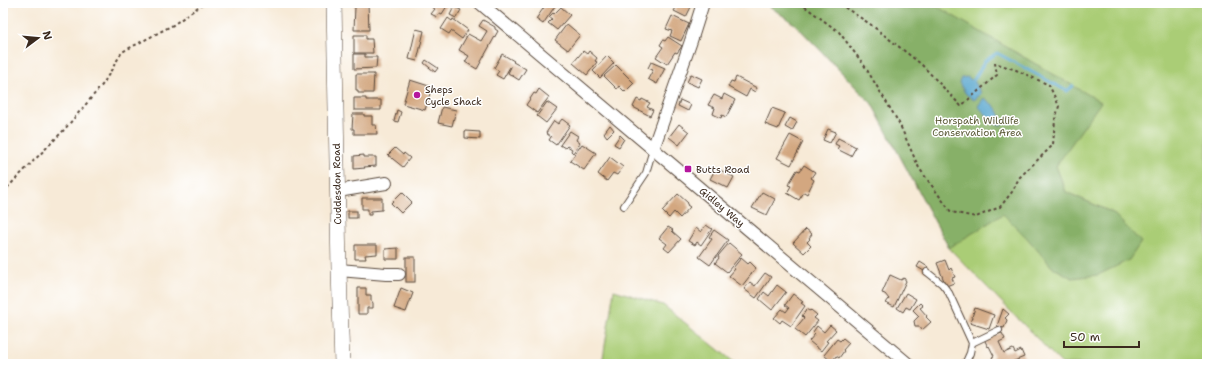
<svg xmlns="http://www.w3.org/2000/svg" width="1210" height="367" font-family="'Shantell Sans',sans-serif">
<rect width="100%" height="100%" fill="#fff"/>
<filter id="ink" filterUnits="userSpaceOnUse"><feTurbulence type="fractalNoise" baseFrequency=".025" numOctaves="2"/><feDisplacementMap in="SourceGraphic" scale="8" xChannelSelector="R" yChannelSelector="G"/><feConvolveMatrix kernelMatrix="1 2 1 2 8 2 1 2 1" color-interpolation-filters="sRGB"/></filter>
<filter id="wash" filterUnits="userSpaceOnUse"><feTurbulence type="fractalNoise" baseFrequency=".012" numOctaves="4" result="noise"/><feDisplacementMap in="SourceGraphic" scale="16" xChannelSelector="R" yChannelSelector="G"/><feGaussianBlur stdDeviation="0.9" result="paint"/><feColorMatrix in="noise" values="0 0 0 0 0 0 0 0 0 0 0 0 0 0 0 0 0 1.4 0 .05"/><feComposite in="paint" operator="in"/></filter>
<g filter="url(#wash)">
<rect width="100%" height="100%" fill="#f7ead7"/>
<g fill="#aacd76" stroke="#727c4a" fill-rule="evenodd">
<path d="M765,3H1207V364H1062L949,248L872,104L796,25ZM1056,167L1066,192L1113,213L1027,238L1003,214Z"/>
<polygon points="614,290 663,305 735,363 734,364 602,364"/>
</g>
<polygon fill="#87b067" stroke="#616d42" points="765,3 931,3 1101,102 1056,166 1066,192 1113,213 1141,242 1129,260 1098,275 1072,278 1052,267 1027,238 1003,214 949,248 872,104 796,25"/>
<g fill="#51a3cc" stroke="#466675">
<polygon points="967,77 975,82 981,93 978,97 974,100 966,94 959,83 961,78"/>
<path d="M984,98C995,106 1001,110 1002,125L995,124L978,106Z"/>
</g>
<g fill="none" stroke-linecap="round" stroke-linejoin="round">
<polyline stroke="#51a3cc" stroke-width="3" points="973,81 985,61 997,53 1067,91 1073,86"/>
</g>
<g id="blocks">
<g fill="#d3a780">
<polygon points="354,3 368,3 369,30 354,30 355,7 354,7"/>
<polygon points="431,3 449,3 442,14 440,13 437,17 431,14 435,9 429,5"/>
<polygon points="547,3 551,3 555,6 543,24 536,19"/>
<polygon points="675,3 693,3 686,17 674,11 677,6 674,5"/>
<polygon points="454,7 461,10 456,18 450,15"/>
<polygon points="561,7 570,15 557,30 548,23 552,19 549,17 553,13 554,14"/>
<polygon points="672,16 689,24 681,41 670,36 672,31 666,29"/>
<polygon points="448,18 452,21 453,19 468,30 462,39 451,31 449,34 441,29"/>
<polygon points="483,20 495,27 495,29 498,31 477,69 465,62 469,56 459,50 468,34 481,41 487,31 479,26"/>
<polygon points="567,24 580,35 568,50 555,40"/>
<polygon points="416,29 424,31 417,61 409,59"/>
<polygon points="354,35 366,35 366,39 372,39 373,53 354,53"/>
<polygon points="668,37 682,46 677,53 675,52 667,64 656,57 663,47 660,45 663,40 665,41"/>
<polygon points="583,51 587,54 589,51 597,58 595,61 597,62 587,75 573,63"/>
<polygon points="354,54 365,54 365,57 377,57 376,68 354,69"/>
<polygon points="502,54 514,61 513,62 526,69 519,80 508,73 511,67 510,67 503,79 496,75 499,71 494,68"/>
<polygon points="607,56 614,63 600,78 593,71"/>
<polygon points="426,60 438,68 435,72 424,63"/>
<polygon points="651,62 665,68 657,84 648,79 653,70 648,68"/>
<polygon points="616,65 634,83 625,92 619,86 617,89 604,76"/>
<polygon points="356,74 374,74 373,93 358,93 358,90 356,90"/>
<polygon points="691,74 702,79 698,87 687,82"/>
<polygon points="736,77 757,88 755,92 750,89 746,97 728,87 731,81 734,82"/>
<polygon points="410,80 432,87 425,110 403,104"/>
<polygon points="539,89 549,97 537,113 526,105 534,93 536,94"/>
<polygon points="724,94 735,100 726,117 722,115 721,118 713,114 715,108 708,105 714,95 722,99"/>
<polygon points="354,98 366,98 366,100 381,100 381,110 354,110"/>
<polygon points="637,99 641,101 642,99 650,103 647,107 653,110 650,116 633,107"/>
<polygon points="680,100 691,105 688,111 678,106"/>
<polygon points="547,102 557,109 546,123 537,116"/>
<polygon points="442,107 456,110 452,126 438,123"/>
<polygon points="772,108 785,113 778,129 765,124"/>
<polygon points="397,110 401,112 398,122 394,121"/>
<polygon points="353,114 364,114 364,116 372,116 372,125 376,125 377,134 354,134 354,129 352,129"/>
<polygon points="790,118 797,122 792,131 785,127"/>
<polygon points="562,119 570,125 556,145 549,140 551,137 546,133 554,121 558,124"/>
<polygon points="679,124 689,132 679,145 669,137"/>
<polygon points="610,125 614,130 607,137 604,133"/>
<polygon points="828,129 836,132 830,143 823,140"/>
<polygon points="465,131 480,132 480,139 465,138"/>
<polygon points="570,131 578,136 576,140 580,143 573,153 571,151 572,149 567,146 565,148 560,145"/>
<polygon points="620,135 624,139 619,147 614,144"/>
<polygon points="790,135 803,142 791,165 777,158"/>
<polygon points="838,138 856,147 851,156 837,149 839,146 835,144"/>
<polygon points="582,144 596,153 584,170 570,161"/>
<polygon points="395,148 403,155 404,153 410,158 403,167 388,155"/>
<polygon points="364,155 364,157 376,157 376,166 364,167 365,168 354,169 354,156"/>
<polygon points="610,157 623,167 617,175 613,173 607,181 598,174"/>
<polygon points="804,165 815,172 811,178 814,180 807,194 804,192 799,200 787,193 791,186 788,185 797,170 800,171"/>
<polygon points="716,168 734,177 728,188 710,179"/>
<polygon points="402,192 412,202 401,213 391,203"/>
<polygon points="762,192 775,199 767,215 752,208"/>
<polygon points="678,194 688,203 687,205 690,207 680,218 674,212 669,218 662,211"/>
<polygon points="362,198 382,198 382,210 371,211 371,215 368,215 368,209 362,209"/>
<rect x="348" y="211" width="9" height="7"/>
<polygon points="706,225 712,229 701,245 697,242 695,245 688,241 696,228 701,232"/>
<polygon points="668,227 673,230 672,231 681,239 669,252 664,248 667,244 659,238"/>
<polygon points="806,229 812,234 809,238 810,239 807,242 811,246 804,253 793,243"/>
<polygon points="714,230 728,240 710,265 699,257 712,239 709,237"/>
<polygon points="729,243 742,254 727,272 715,263 719,258 718,256"/>
<polygon points="355,245 377,245 377,254 365,255 366,259 355,259"/>
<polygon points="398,248 398,259 385,259 385,249"/>
<rect x="406" y="257" width="9" height="25"/>
<polygon points="741,258 748,264 750,262 756,268 742,286 729,276 735,269 733,268"/>
<polygon points="945,260 949,270 951,268 955,277 952,278 954,283 946,286 937,263"/>
<polygon points="920,262 928,267 926,272 917,267"/>
<polygon points="765,273 771,277 756,298 744,289 750,282 755,286"/>
<polygon points="890,275 901,280 904,278 906,281 894,307 886,303 889,299 885,294 882,293"/>
<polygon points="777,285 786,292 772,310 759,299 764,292 769,296"/>
<polygon points="358,288 366,288 366,295 371,295 371,300 373,303 373,308 367,308 367,314 358,314"/>
<polygon points="401,288 413,293 406,312 394,308"/>
<polygon points="906,293 916,299 910,309 906,307 903,312 897,308"/>
<polygon points="793,294 803,302 801,303 805,306 791,326 782,320 780,323 774,318 782,309 786,312 789,308 785,305"/>
<polygon points="920,303 923,306 920,308 927,316 926,317 931,322 922,330 919,326 915,326 914,321 919,316 913,310"/>
<polygon points="975,308 994,315 989,329 970,323"/>
<polygon points="807,309 810,311 811,310 817,315 814,318 818,321 805,337 795,329 804,318 802,316"/>
<polygon points="1003,309 1009,314 1005,318 1007,320 1004,328 997,326"/>
<polygon points="830,325 836,330 826,341 828,342 821,351 809,341 815,334 813,332 817,326 824,332"/>
<polygon points="1002,333 1005,339 999,342 1004,353 1013,349 1015,353 1021,350 1024,357 1007,364 995,364 992,357 994,356 989,346 988,347 984,339"/>
<polygon points="843,338 849,343 843,350 844,351 839,358 836,356 832,362 824,355 837,339 840,341"/>
</g>
</g>
</g>
<g filter="url(#ink)">
<use href="#blocks" fill-opacity="0" stroke="#57473a" stroke-width="1"/>
<g fill="none" stroke-linecap="round" stroke-linejoin="round">
<g stroke="#57473a" stroke-width="8">
<g id="service">
<polyline points="624,206 646,173 653,149"/>
<polyline points="927,272 942,284 949,293 972,343 970,353 965,364"/>
<polyline points="972,343 999,330"/>
</g>
</g>
<g stroke="#57473a" stroke-width="14">
<g id="minor">
<polyline points="480,3 908,364"/>
<polyline points="653,149 691,41 703,3"/>
<polyline points="338,191 386,183"/>
<polyline points="339,270 386,274 399,274"/>
</g>
</g>
<g stroke="#57473a" stroke-width="16">
<polyline id="tertiary" points="334,3 339,270 342,364"/>
</g>
<g stroke="#57473a" stroke-width="2" stroke-dasharray="3 3" stroke-linecap="butt">
<polyline points="800,3 839,32 864,65 899,123 919,168 951,212 976,217 1000,207 1012,192 1019,178 1053,145 1055,120 1059,106 1049,85 1016,70 995,63 997,75 961,106 921,64 870,24 838,3"/>
<polyline points="3,192 64,130 103,84 122,52 173,25 204,3"/>
</g>
<use href="#service" stroke="#fff" stroke-width="6"/>
<use href="#minor" stroke="#fff" stroke-width="12"/>
<use href="#tertiary" stroke="#fff" stroke-width="15"/>
</g>
</g>
<g fill="#b5179e" stroke="#fff" stroke-width="1.5">
<circle cx="417" cy="95" r="4"/>
<rect x="684" y="165" width="8" height="8" rx="2"/>
</g>
<g text-anchor="middle" dominant-baseline="central" stroke-width="3" stroke-linejoin="round" paint-order="stroke">
<g font-size="10" fill="#3b2a1e" stroke="#fff" text-anchor="start">
<text x="425" y="89">Sheps<tspan x="425" dy="12">Cycle Shack</tspan></text>
<text x="696" y="169">Butts Road</text>
</g>
<g font-size="10" fill="#5c5b38" stroke="#fff">
<text x="977" y="120">Horspath Wildlife<tspan x="977" dy="12">Conservation Area</tspan></text>
</g>
<g font-size="10" fill="#3b2a1e" stroke="#fff">
<text transform="translate(337 184) rotate(-91)">Cuddesdon Road</text>
<text transform="translate(722 207) rotate(40)">Gidley Way</text>
</g>
</g>
<rect width="1210" height="367" fill="none" stroke="#fff" stroke-width="16"/>
<g transform="translate(38 38) rotate(74)" stroke="#ffffff" stroke-width="3" paint-order="stroke">
<path d="M0-3L7 15L0 10L-7 15Z" fill="#3b2a1e"/>
<text y="-6" font-size="11" font-weight="bold" text-anchor="middle" fill="#3b2a1e">N</text>
</g>
<path d="M1064 341v6h75v-6" fill="none" stroke="#3b2a1e" stroke-width="2"/>
<text x="1070" y="341" font-size="12" fill="#3b2a1e" stroke="#ffffff" stroke-width="3" paint-order="stroke">50 m</text>
</svg>
